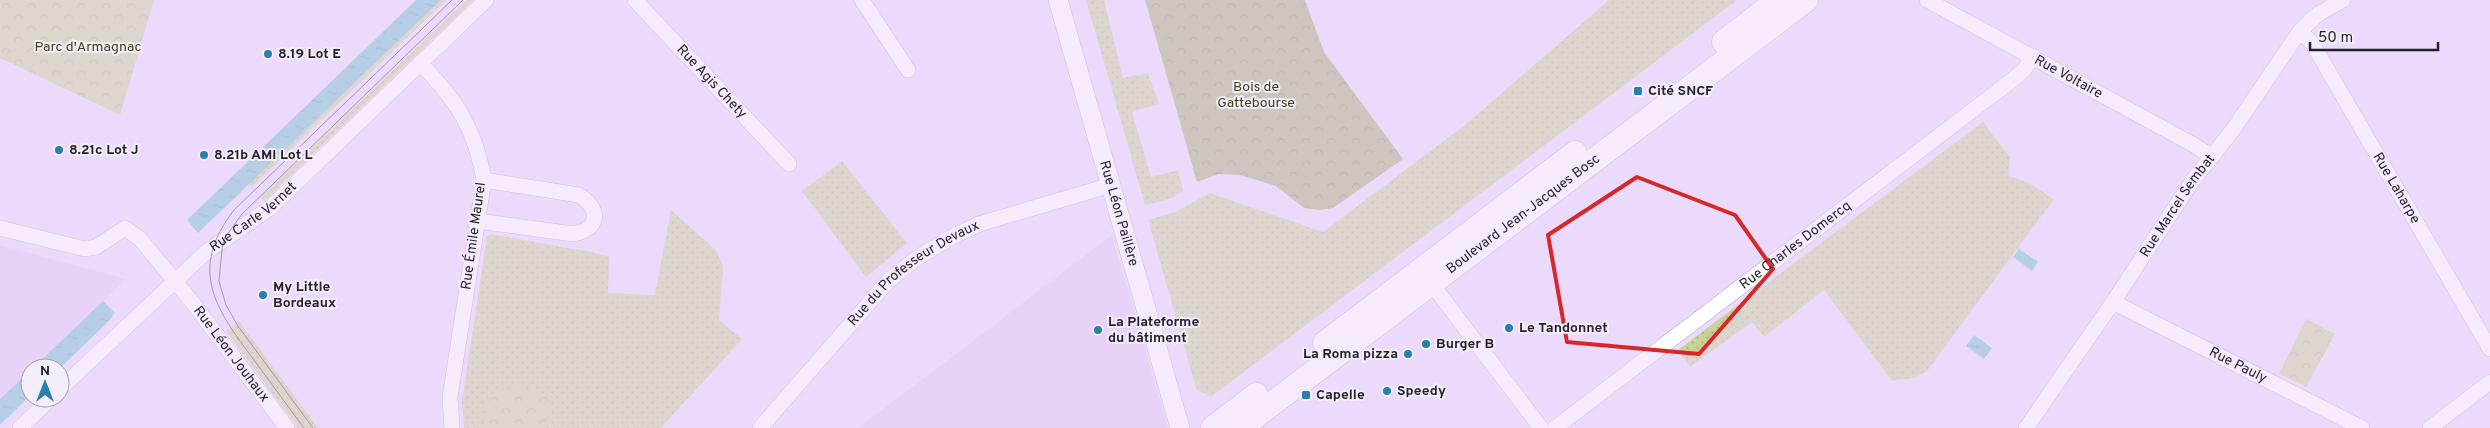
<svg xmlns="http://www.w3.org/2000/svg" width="2490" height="428" font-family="Overpass,sans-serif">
<defs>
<pattern id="grass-dots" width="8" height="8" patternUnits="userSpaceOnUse" patternTransform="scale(1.25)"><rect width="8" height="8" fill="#c9d098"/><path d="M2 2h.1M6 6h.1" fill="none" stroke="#acb283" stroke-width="1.8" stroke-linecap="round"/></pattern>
<pattern id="forest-crowns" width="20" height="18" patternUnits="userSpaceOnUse" patternTransform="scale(1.25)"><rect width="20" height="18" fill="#a7ad75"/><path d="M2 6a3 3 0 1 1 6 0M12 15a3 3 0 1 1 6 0" fill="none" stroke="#888c60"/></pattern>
<pattern id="park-crowns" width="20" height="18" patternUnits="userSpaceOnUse" patternTransform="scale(1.25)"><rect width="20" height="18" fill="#c9d098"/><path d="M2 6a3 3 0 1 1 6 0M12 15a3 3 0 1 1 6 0" fill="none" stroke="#acb283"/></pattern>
<pattern id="water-ripples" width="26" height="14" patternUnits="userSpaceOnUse" patternTransform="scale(1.25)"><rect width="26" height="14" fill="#75bfcf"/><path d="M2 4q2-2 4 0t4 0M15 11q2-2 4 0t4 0" fill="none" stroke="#609ba8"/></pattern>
</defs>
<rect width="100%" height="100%" fill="#ecdafc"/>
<g fill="#e0cbf3">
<polygon points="1112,235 1168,428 858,428"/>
<polygon points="0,245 126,279 33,368 30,368 30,371 0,399"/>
</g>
<g fill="url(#grass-dots)">
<polygon points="441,0 446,0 252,187 249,184"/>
<polygon points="467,0 473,0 264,201 260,197"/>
<polygon points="1086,0 1104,0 1123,78 1148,73 1159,104 1132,112 1151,177 1178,170 1183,191 1170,199 1145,205"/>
<polygon points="1609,0 1737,0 1212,396 1197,391 1148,220 1175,212 1210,193 1323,232 1465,125"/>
<polygon points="1983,122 2010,157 2008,175 2029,183 2054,199 1927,371 1914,378 1892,381 1824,290 1764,337 1752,322 1690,367 1678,350"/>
<polygon points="842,161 907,243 866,277 802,191"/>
<polygon points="671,210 716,250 723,267 719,320 742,339 661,428 464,428 462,401 487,237 490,234 591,252 609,257 608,293 655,295"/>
<polygon points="239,321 318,428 298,428 226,331"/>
</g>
<polygon fill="url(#forest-crowns)" points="1145,0 1305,0 1324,52 1403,159 1333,208 1319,210 1304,208 1276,186 1240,175 1219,174 1197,182"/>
<g fill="url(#park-crowns)">
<polygon points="0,0 154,0 120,115 0,58"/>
<polygon points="2306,319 2335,334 2306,387 2279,374"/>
<path d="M522,386L550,397L546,428H485C480,414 487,400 496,389Z"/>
</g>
<g fill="url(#water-ripples)">
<polygon points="416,0 441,0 198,233 187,220"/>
<polygon points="2019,249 2038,262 2032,271 2013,257"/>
<polygon points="103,301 115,313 108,322 60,368 33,368"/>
<polygon points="1974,335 1992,348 1984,359 1966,346"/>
<polygon points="30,371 30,396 0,425 0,399"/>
</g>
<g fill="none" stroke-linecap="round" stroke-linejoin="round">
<g stroke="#ae9cbc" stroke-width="16">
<g id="minor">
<path id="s1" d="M635,0L789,164"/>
<polyline points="862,0 908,70"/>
<path id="s2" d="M1927,0L2194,145L2211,156"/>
<path id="s3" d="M2300,31L2312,43L2490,349"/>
<path d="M420,63C456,100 475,127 484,180L450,397L452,428"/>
<path d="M477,221L574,234C601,228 600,209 579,195L484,180"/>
<path id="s4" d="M0,228L85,249L96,247L125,228L140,239L189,298L287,428"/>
<polyline points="1431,283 1541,428"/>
<path id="s5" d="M2113,302L2362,428"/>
<path id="s6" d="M60,389L205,253L270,208L486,0"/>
<polyline points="20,428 51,398"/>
<path id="s7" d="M760,428L889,280L917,258L952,237L979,224L1111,185"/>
<path id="s8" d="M1555,428L2011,81L2024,70L2033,56"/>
<path id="s9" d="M2026,428L2113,302L2193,180L2232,131L2300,31L2318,14L2343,0"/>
<polyline points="2430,428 2490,382"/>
</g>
</g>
<g stroke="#ae9cbc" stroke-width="20">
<g id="tertiary">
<path id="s10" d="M1058,0L1180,428"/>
</g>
</g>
<g stroke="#ae9cbc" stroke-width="25">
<g id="primary">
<polyline points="1724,42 1778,0"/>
<polyline points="1325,343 1575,153"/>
<polyline points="1213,428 1256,395"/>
<path id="s11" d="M1240,428L1806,0"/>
</g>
</g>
<use href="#minor" stroke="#fff" stroke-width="15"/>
<use href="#tertiary" stroke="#fff" stroke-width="19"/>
<use href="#primary" stroke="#fff" stroke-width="24"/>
<g stroke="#4a4252" stroke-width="1">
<path d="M304,428C287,405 271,383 254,360C215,308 188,270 234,210L452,0"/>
<polyline points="313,428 238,326 226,305 219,281 222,249 224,239 242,214 463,0"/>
</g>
</g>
<path d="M0 0H2490V428H0ZM1637,177L1735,215L1773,269L1699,354L1567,342L1548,235Z" fill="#ecdafc" fill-opacity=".55" fill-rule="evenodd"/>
<path fill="none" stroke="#d62828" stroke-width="4" stroke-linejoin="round" d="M1637,177L1735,215L1773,269L1699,354L1567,342L1548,235Z"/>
<g fill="#2a7fae" stroke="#f4edfa" stroke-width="2">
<circle cx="268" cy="54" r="5"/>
<rect x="1633" y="86" width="10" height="10" rx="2.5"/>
<circle cx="59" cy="150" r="5"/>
<circle cx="204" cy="155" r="5"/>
<circle cx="263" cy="295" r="5"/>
<circle cx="1509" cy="328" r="5"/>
<circle cx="1098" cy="330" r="5"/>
<circle cx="1426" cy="344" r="5"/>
<circle cx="1408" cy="354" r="5"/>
<circle cx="1387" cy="391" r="5"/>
<rect x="1301" y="390" width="10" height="10" rx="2.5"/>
</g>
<g text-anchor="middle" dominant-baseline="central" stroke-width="4" stroke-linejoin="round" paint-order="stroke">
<g font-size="14" fill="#404317" stroke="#f4edfa">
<text x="88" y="47">Parc d'Armagnac</text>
<text x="1256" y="87">Bois de<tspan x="1256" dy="16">Gattebourse</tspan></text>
</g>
<g font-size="14" font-weight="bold" fill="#251f2b" stroke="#f4edfa" text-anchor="start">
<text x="278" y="54">8.19 Lot E</text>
<text x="1648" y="91">Cité SNCF</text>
<text x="69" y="150">8.21c Lot J</text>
<text x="214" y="155">8.21b AMI Lot L</text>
<text x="273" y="287">My Little<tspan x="273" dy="16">Bordeaux</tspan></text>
<text x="1108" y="322">La Plateforme<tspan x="1108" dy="16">du bâtiment</tspan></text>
<text x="1519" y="328">Le Tandonnet</text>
<text x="1436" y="344">Burger B</text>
<text x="1398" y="354" text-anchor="end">La Roma pizza</text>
<text x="1397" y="391">Speedy</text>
<text x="1316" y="395">Capelle</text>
</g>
<g font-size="14" fill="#251f2b" stroke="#f4edfa">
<text stroke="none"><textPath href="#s2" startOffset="161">Rue Voltaire</textPath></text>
<text stroke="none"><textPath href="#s1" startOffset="112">Rue Agis Chety</textPath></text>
<text stroke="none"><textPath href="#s3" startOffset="185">Rue Laharpe</textPath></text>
<text stroke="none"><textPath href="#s9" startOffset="269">Rue Marcel Sembat</textPath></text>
<text stroke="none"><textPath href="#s10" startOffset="222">Rue Léon Paillère</textPath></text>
<text stroke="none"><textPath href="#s11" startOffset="355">Boulevard Jean-Jacques Bosc</textPath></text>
<text stroke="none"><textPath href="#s6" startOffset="259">Rue Carle Vernet</textPath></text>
<text transform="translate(474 236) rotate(-82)">Rue Émile Maurel</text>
<text stroke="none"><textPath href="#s8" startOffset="302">Rue Charles Domercq</textPath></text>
<text stroke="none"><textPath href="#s7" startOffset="220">Rue du Professeur Devaux</textPath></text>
<text stroke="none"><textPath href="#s4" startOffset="299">Rue Léon Jouhaux</textPath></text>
<text stroke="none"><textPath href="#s5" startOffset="140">Rue Pauly</textPath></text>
</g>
</g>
<g transform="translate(45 383)"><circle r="24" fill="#f4edfa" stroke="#a19ba7"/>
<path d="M0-4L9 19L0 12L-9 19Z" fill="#2a7fae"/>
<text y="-8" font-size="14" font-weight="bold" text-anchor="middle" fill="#251f2b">N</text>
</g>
<path d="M2310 42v8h128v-8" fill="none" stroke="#251f2b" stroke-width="2.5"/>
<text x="2318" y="42" font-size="15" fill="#251f2b" stroke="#f4edfa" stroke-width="4" paint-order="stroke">50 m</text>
</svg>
